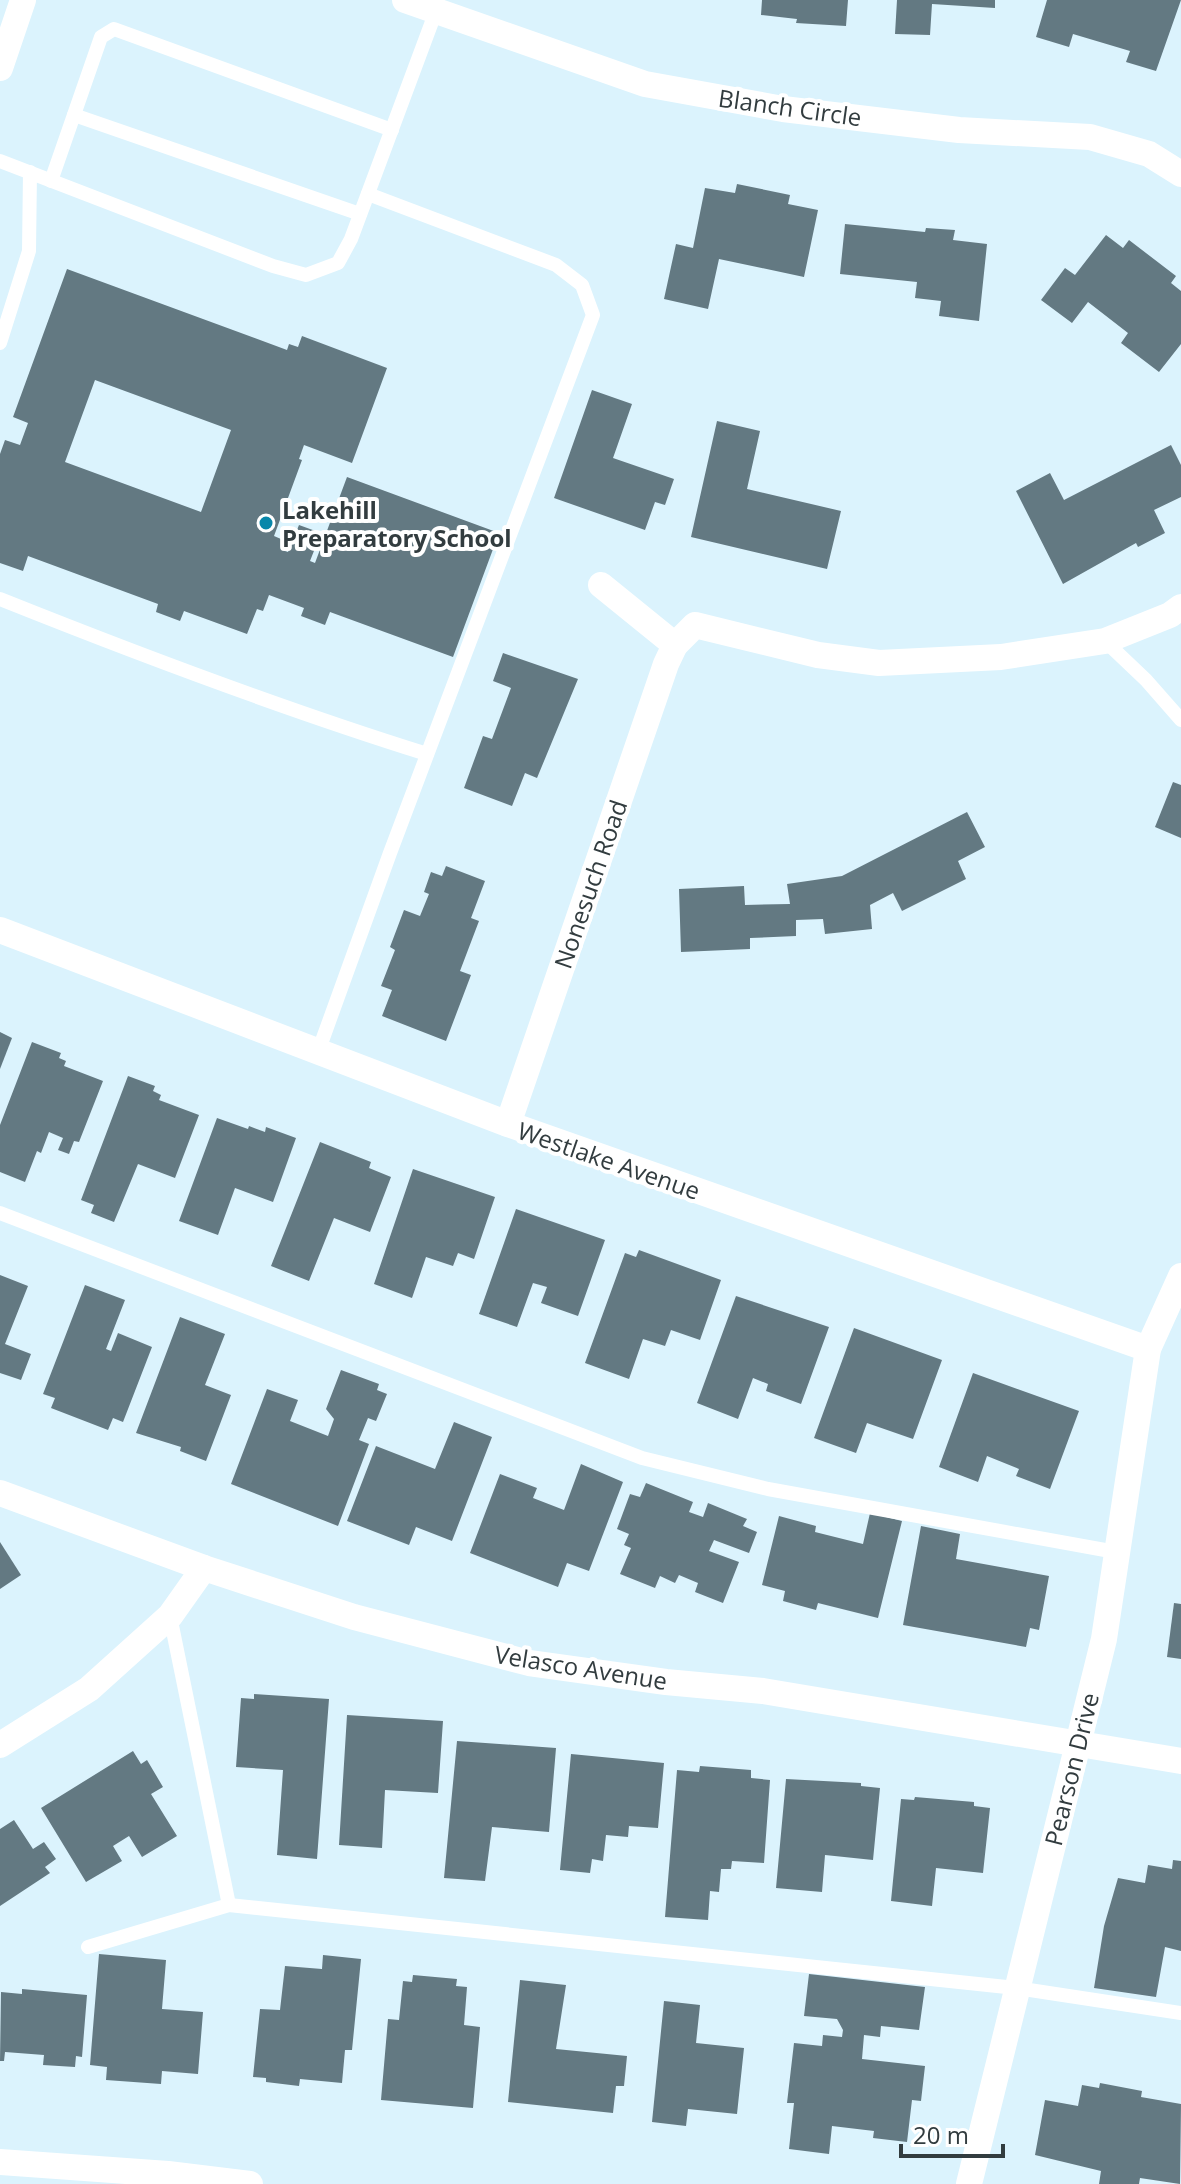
<svg xmlns="http://www.w3.org/2000/svg" width="1181" height="2184" font-family="'Open Sans',sans-serif">
<rect width="100%" height="100%" fill="#dbf3fd"/>
<g fill="#637982" fill-rule="evenodd">
<polygon points="762,0 848,0 846,26 796,23 797,19 761,15"/>
<polygon points="897,0 995,0 995,8 932,4 930,35 895,34"/>
<polygon points="1047,0 1181,0 1156,71 1126,62 1130,51 1073,34 1069,47 1036,37"/>
<polygon points="737,184 790,195 788,204 818,210 804,277 719,259 708,309 664,299 676,244 693,248 705,188 735,193"/>
<polygon points="845,224 925,232 926,228 955,230 953,240 987,244 979,321 939,316 941,301 915,298 917,282 840,274"/>
<polygon points="1106,235 1123,248 1129,240 1176,276 1171,283 1181,291 1181,344 1159,372 1121,343 1128,333 1088,302 1072,323 1041,300 1065,268 1075,275"/>
<path d="M67,269L287,350L289,344L298,347L302,336L387,368L352,463L304,445L299,459L302,460L274,536L288,542L285,551L288,552L299,525L321,533L310,561L315,563L347,477L499,533L453,657L330,612L325,625L301,616L304,608L269,595L263,611L257,609L247,634L184,611L180,621L156,612L158,604L28,556L23,571L0,563V454L5,440L20,445L28,423L13,417ZM95,380L231,430L201,512L65,462Z"/>
<polygon points="592,390 632,404 613,458 674,479 665,505 655,502 645,530 554,498"/>
<polygon points="717,421 760,431 747,489 841,511 827,569 691,537"/>
<polygon points="1171,445 1181,465 1181,497 1154,510 1165,533 1138,547 1136,543 1063,584 1016,491 1050,473 1064,500"/>
<polygon points="503,653 578,679 537,778 525,773 512,806 464,788 483,736 492,739 511,688 493,681"/>
<polygon points="1173,782 1181,785 1181,838 1155,827"/>
<polygon points="967,812 985,847 958,861 966,879 902,911 893,893 870,905 872,929 825,934 823,919 796,920 796,936 750,938 750,949 681,952 679,889 744,886 745,905 790,904 787,884 842,876"/>
<polygon points="446,866 485,881 471,918 479,921 460,971 471,975 446,1041 382,1016 392,990 381,986 395,950 390,947 404,910 420,916 429,894 424,892 431,872 442,876"/>
<polygon points="0,1032 12,1038 0,1069"/>
<polygon points="32,1042 61,1053 59,1058 66,1061 64,1066 103,1081 79,1142 74,1141 69,1154 58,1150 63,1138 49,1132 41,1153 37,1151 25,1182 0,1172 0,1125"/>
<polygon points="128,1076 155,1086 153,1091 161,1095 159,1100 199,1115 175,1178 138,1164 114,1222 91,1213 94,1205 81,1200"/>
<polygon points="217,1118 248,1129 249,1126 265,1132 266,1127 296,1138 273,1202 235,1188 218,1235 179,1221"/>
<polygon points="320,1142 371,1162 369,1168 391,1177 370,1232 334,1218 309,1281 271,1266"/>
<polygon points="413,1169 495,1197 474,1259 458,1253 453,1266 426,1257 412,1298 374,1284"/>
<polygon points="516,1209 605,1240 578,1316 541,1303 547,1287 533,1283 517,1327 479,1314"/>
<polygon points="639,1250 721,1280 700,1340 671,1330 665,1346 643,1339 629,1379 585,1363 625,1253 636,1257"/>
<polygon points="0,1275 28,1286 5,1344 31,1354 21,1380 0,1373"/>
<polygon points="85,1285 125,1300 106,1349 111,1351 118,1333 152,1347 123,1422 113,1418 108,1430 51,1408 55,1398 43,1394"/>
<polygon points="736,1296 829,1327 801,1404 766,1391 768,1384 753,1378 738,1419 697,1403"/>
<polygon points="180,1317 225,1334 205,1385 231,1395 206,1461 180,1451 181,1447 136,1433"/>
<polygon points="854,1328 942,1360 913,1439 867,1423 856,1453 814,1438"/>
<polygon points="341,1370 379,1384 377,1390 387,1394 376,1421 368,1418 359,1440 369,1444 338,1526 231,1484 267,1389 298,1400 290,1421 328,1436 334,1419 326,1409"/>
<polygon points="973,1373 1079,1411 1050,1489 1016,1476 1019,1469 987,1456 978,1482 939,1467"/>
<polygon points="454,1422 492,1437 452,1541 416,1527 409,1545 347,1521 376,1446 435,1469"/>
<polygon points="581,1464 623,1482 589,1571 567,1563 558,1587 470,1553 500,1474 537,1488 533,1498 564,1510"/>
<polygon points="646,1483 693,1502 689,1512 703,1517 708,1503 747,1519 743,1526 757,1532 749,1553 714,1540 709,1551 739,1562 723,1603 695,1592 698,1583 679,1575 675,1583 660,1576 655,1588 620,1574 631,1548 624,1545 629,1534 617,1529 630,1494 640,1497"/>
<polygon points="870,1513 902,1521 878,1618 818,1603 816,1610 783,1601 785,1591 762,1585 779,1516 816,1526 815,1532 863,1544"/>
<polygon points="921,1526 960,1534 956,1559 1049,1576 1039,1630 1030,1628 1026,1647 903,1625"/>
<polygon points="0,1542 21,1575 0,1589"/>
<polygon points="1174,1603 1181,1604 1181,1659 1167,1657"/>
<polygon points="254,1694 329,1699 317,1859 277,1855 283,1770 236,1767 241,1698 254,1699"/>
<polygon points="347,1715 443,1721 438,1793 385,1790 382,1848 339,1845"/>
<polygon points="457,1741 556,1748 549,1832 492,1827 485,1881 444,1878"/>
<polygon points="133,1751 141,1764 147,1760 163,1787 151,1794 177,1836 142,1857 129,1836 113,1846 122,1861 86,1882 41,1808"/>
<polygon points="571,1754 664,1763 658,1828 629,1826 628,1837 606,1835 603,1861 592,1859 590,1873 560,1870"/>
<polygon points="700,1766 751,1770 751,1778 770,1780 764,1863 732,1861 731,1869 721,1869 719,1892 710,1891 708,1920 665,1917 677,1770 699,1772"/>
<polygon points="786,1779 861,1783 861,1786 880,1788 873,1860 825,1855 822,1892 776,1888"/>
<polygon points="915,1797 974,1802 974,1806 990,1808 983,1873 936,1868 932,1906 891,1901 901,1799 914,1800"/>
<polygon points="14,1820 33,1849 44,1842 56,1859 45,1867 50,1873 0,1906 0,1829"/>
<polygon points="1173,1860 1181,1861 1181,1951 1165,1947 1156,1997 1094,1988 1104,1926 1118,1878 1145,1883 1148,1865 1172,1869"/>
<polygon points="99,1954 166,1960 162,2009 203,2012 198,2074 162,2071 161,2084 106,2080 107,2067 90,2065"/>
<polygon points="323,1955 361,1959 352,2050 345,2050 342,2083 300,2079 299,2086 266,2082 266,2078 253,2077 260,2009 280,2010 285,1966 322,1969"/>
<polygon points="809,1974 925,1987 919,2030 881,2026 880,2037 864,2035 862,2059 925,2066 921,2101 912,2100 907,2142 873,2138 874,2131 832,2126 829,2154 789,2149 794,2103 787,2103 794,2043 822,2046 823,2035 842,2037 843,2030 837,2019 804,2016"/>
<polygon points="413,1975 457,1979 456,1986 467,1987 464,2025 480,2027 473,2108 381,2100 388,2019 399,2020 403,1981 412,1982"/>
<polygon points="520,1980 566,1985 556,2049 627,2056 624,2086 616,2086 613,2113 508,2102"/>
<polygon points="22,1989 87,1995 82,2057 76,2056 75,2067 43,2065 44,2055 5,2052 4,2061 0,2061 1,1992 22,1994"/>
<polygon points="664,2001 700,2005 696,2043 744,2048 737,2114 688,2109 686,2126 652,2122"/>
<polygon points="1100,2083 1142,2091 1141,2097 1181,2104 1180,2184 1140,2178 1139,2184 1099,2184 1101,2171 1035,2155 1045,2100 1078,2106 1082,2085 1099,2088"/>
</g>
<g fill="none" stroke-linecap="round" stroke-linejoin="round">
<g stroke="#fff" stroke-width="14">
<polyline points="74,115 360,214"/>
<polyline points="0,161 273,266 306,275 338,263 351,239 436,11"/>
<polyline points="51,181 101,37 114,29 392,130"/>
<polyline points="0,343 29,251 30,172"/>
<path d="M0,599C140,655 283,709 427,754"/>
<polyline points="1105,641 1146,680 1181,720"/>
<polyline points="318,1052 390,853 593,315 582,285 556,265 368,194"/>
<polyline points="0,1213 642,1458 768,1489 1116,1552"/>
<polyline points="170,1616 229,1905"/>
<polyline points="88,1947 229,1905 1016,1988 1181,2013"/>
</g>
<g stroke="#fff" stroke-width="26">
<polyline points="405,0 645,84 783,109 959,130 1090,137 1149,154 1181,174"/>
<polyline points="0,68 23,0"/>
<polyline points="601,585 675,645 695,625 818,655 879,663 1001,657 1105,641 1170,615 1181,607"/>
<polyline points="0,930 508,1124 1148,1349"/>
<polyline points="508,1124 666,664 675,645"/>
<polyline points="0,1493 204,1568 354,1617 529,1663 666,1682 763,1691 1181,1761"/>
<polyline points="0,1745 89,1689 170,1616 204,1568"/>
<polyline points="0,2162 168,2174 250,2184"/>
<polyline points="969,2184 1104,1639 1148,1349 1181,1276"/>
</g>
</g>
<circle fill="#0887aa" stroke="#fff" stroke-width="3" cx="266" cy="523" r="8"/>
<g text-anchor="middle" dominant-baseline="central" stroke-width="8" stroke-linejoin="round" paint-order="stroke">
<g font-size="24" fill="#323c3f" stroke="#fff">
<text transform="translate(790 107) rotate(8)">Blanch Circle</text>
<text transform="translate(590 884) rotate(-71)">Nonesuch Road</text>
<text transform="translate(609 1160) rotate(19)">Westlake Avenue</text>
<text transform="translate(581 1667) rotate(9)">Velasco Avenue</text>
<text transform="translate(1071 1769) rotate(-76)">Pearson Drive</text>
</g>
<g font-size="24" font-weight="bold" fill="#323c3f" stroke="#fff" text-anchor="start">
<text x="282" y="509">Lakehill<tspan x="282" dy="28">Preparatory School</tspan></text>
</g>
</g>
<path d="M901 2144v12h102v-12" fill="none" stroke="#323c3f" stroke-width="4"/>
<text x="913" y="2144" font-size="24" fill="#323c3f" stroke="#ffffff" stroke-width="6" paint-order="stroke">20 m</text>
</svg>
